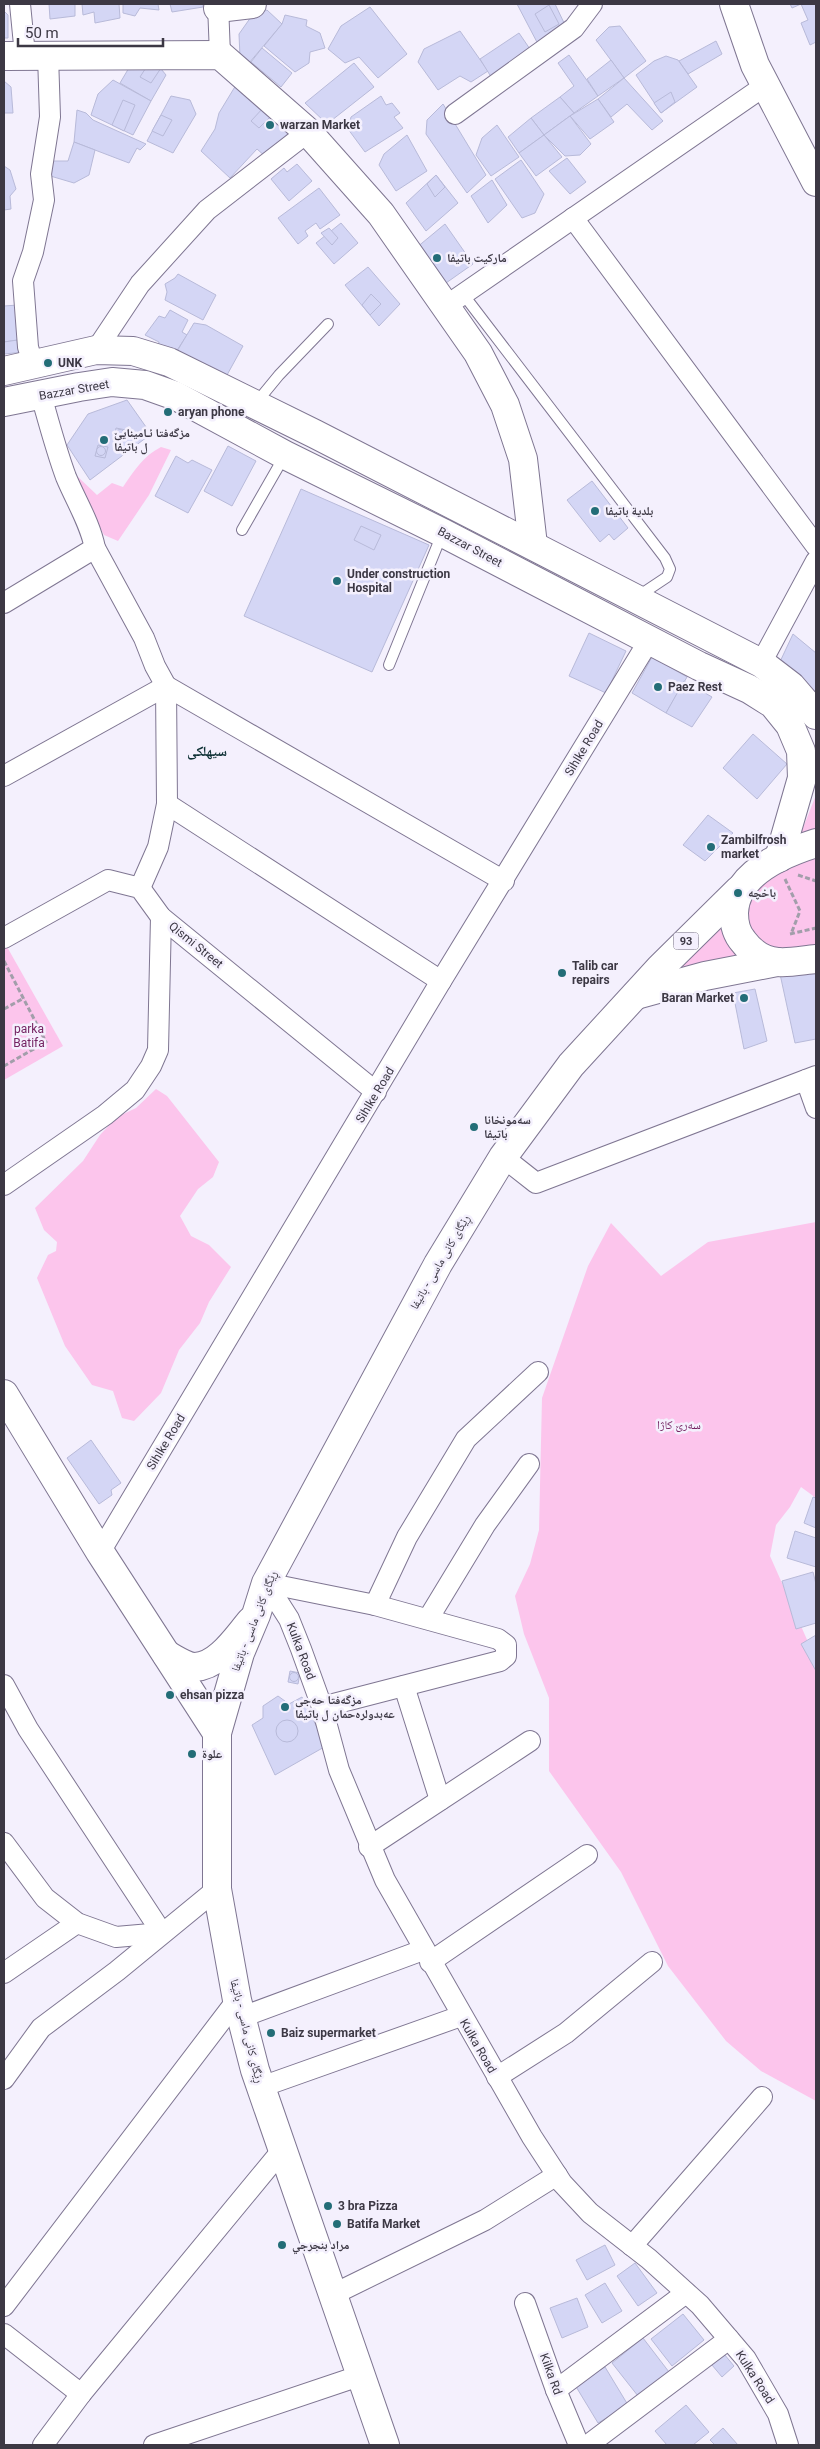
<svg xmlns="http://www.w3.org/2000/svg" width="820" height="2449" font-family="Roboto,'Noto Naskh Arabic',sans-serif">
<rect width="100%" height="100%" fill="#f4f0fd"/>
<g fill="#fcc5ec">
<path d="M161,447L171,450L149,495L118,541L104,535L86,501L77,476L97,495L112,483L123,487C134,471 143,456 161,447Z"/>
<polygon points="816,795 816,834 799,838"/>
<path d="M816,854V952L778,953L758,944L743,911C765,872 776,869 816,854Z"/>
<polygon points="724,914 743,956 666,974"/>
<polygon points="6,945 63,1046 4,1080 4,946"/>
<polygon points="156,1089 167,1096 219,1162 213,1177 198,1189 180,1216 191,1236 209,1245 231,1267 209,1302 200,1323 179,1350 161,1393 134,1421 122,1418 113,1391 92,1385 65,1346 37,1278 48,1255 56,1251 57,1242 44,1230 35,1208 83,1161 100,1135 117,1117 136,1108"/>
<polygon points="816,1222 816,1498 801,1487 790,1507 776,1525 770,1556 816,1660 816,2101 761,2071 726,2041 668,1966 621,1872 549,1771 549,1698 524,1634 515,1596 530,1564 539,1530 542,1398 588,1266 611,1223 661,1276 708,1242"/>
</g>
<g fill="#d4d6f5" stroke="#b8bad9">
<polygon points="49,4 75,4 75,16 50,19"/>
<polygon points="82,4 119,4 120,18 95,23 94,12 83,15"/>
<polygon points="123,4 158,4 159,10 140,8 135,16 123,13"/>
<polygon points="170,4 203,4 203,7 172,12"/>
<polygon points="517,4 555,4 566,27 539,46"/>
<polygon points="790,4 816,4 816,42 810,45 801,23 808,20 801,4 792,8"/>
<polygon points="549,5 559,24 545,32 535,14"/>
<polygon points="370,7 407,54 378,78 359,57 345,63 328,49 341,26"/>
<polygon points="267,10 282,24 249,63 240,57 239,34 251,17"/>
<polygon points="4,11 8,15 8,38 4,38"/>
<polygon points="285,15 307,20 306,26 320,33 325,48 310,52 309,63 295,72 264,46 282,24"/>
<polygon points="620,26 646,61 624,78 596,40 609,27"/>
<polygon points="460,31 488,71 471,82 460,76 438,90 418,62 424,49"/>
<polygon points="519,33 532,52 493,80 480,59"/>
<polygon points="716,41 722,54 688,74 679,61"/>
<polygon points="262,48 292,73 281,87 251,62"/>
<polygon points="569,55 598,96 574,113 560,97 574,86 558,63"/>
<polygon points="666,56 678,60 697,87 661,113 636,75 654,61"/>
<polygon points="611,60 624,78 598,96 587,79"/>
<polygon points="133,61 157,64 166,75 151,101 120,83"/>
<polygon points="149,63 161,68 151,83 140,77"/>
<polygon points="354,63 374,87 327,124 305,103"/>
<polygon points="624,78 663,121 652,130 627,104 611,117 598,99"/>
<polygon points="113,80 151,101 133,135 91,115 98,94"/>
<polygon points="4,81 11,87 13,113 4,113"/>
<polygon points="236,85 291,130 266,157 257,149 230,178 201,151 215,129 219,113"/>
<polygon points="671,92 675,102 661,113 654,103"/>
<polygon points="171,96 190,100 196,114 173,153 147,141"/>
<polygon points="381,96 386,105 392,103 400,113 394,117 403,128 365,152 348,129 351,117"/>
<polygon points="560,97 574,113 544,135 531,118"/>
<polygon points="598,99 614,122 590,139 570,116"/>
<polygon points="123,100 135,105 124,131 112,125"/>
<polygon points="443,104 486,175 467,193 426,134 427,120"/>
<polygon points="264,107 272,115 259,128 251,121"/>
<polygon points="77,110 86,113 93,120 146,144 140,150 137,148 129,163 74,142"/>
<polygon points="161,115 172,120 163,136 152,131"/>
<polygon points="570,116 591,144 580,155 565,156 544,135"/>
<polygon points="531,118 544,135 519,153 508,137"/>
<polygon points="497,125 519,157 491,176 476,155 482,138"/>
<polygon points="407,135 427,171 396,191 379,165 384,154"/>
<polygon points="544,135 562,157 536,176 519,153"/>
<polygon points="74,142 95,150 89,175 74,183 47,175 51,161 68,161"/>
<polygon points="567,158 586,182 570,194 549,171"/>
<polygon points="521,160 544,194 535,213 522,218 495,179"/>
<polygon points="297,164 312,181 289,201 271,179 284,168 287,172"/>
<polygon points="4,166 10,170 16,189 10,196 11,209 4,210"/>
<polygon points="436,175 458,203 426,231 406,203"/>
<polygon points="436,175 445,187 435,197 427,184"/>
<polygon points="492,180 507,205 488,223 471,196"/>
<polygon points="319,188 340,215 320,229 316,223 305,231 308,236 298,244 278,218"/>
<polygon points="341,223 358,243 334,264 316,243"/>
<polygon points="445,224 473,264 446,283 416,248"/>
<polygon points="329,228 338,238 332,245 321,233"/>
<polygon points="368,267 400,304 379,326 345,285"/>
<polygon points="178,274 216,295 203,320 165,300 167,292 165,284 175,278"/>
<polygon points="371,294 381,304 370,315 362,305"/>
<polygon points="18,305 19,340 4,342 4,306"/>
<polygon points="170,310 188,320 182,332 187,335 174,355 158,348 159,342 145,335 159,316 165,318"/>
<polygon points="194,323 206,325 243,346 227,375 176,353"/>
<polygon points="24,339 24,352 4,354 4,342"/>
<polygon points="127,400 151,434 90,480 67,445 88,414"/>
<polygon points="116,428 126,430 124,441 114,439"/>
<circle cx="120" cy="434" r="4.5"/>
<polygon points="98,445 108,447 105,458 95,456"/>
<polygon points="228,446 256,461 232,506 204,491"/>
<circle cx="101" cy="451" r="4.5"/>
<polygon points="176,456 188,463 192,460 212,470 188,513 155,496"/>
<polygon points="592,481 628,528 614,540 609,534 600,542 567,500"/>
<polygon points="301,489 429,545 372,672 244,616"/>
<polygon points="361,526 381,535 374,550 354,540"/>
<polygon points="589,633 626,651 606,693 569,676"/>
<polygon points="793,634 816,653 816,705 778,666"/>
<polygon points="652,657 687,677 666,713 632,693"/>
<polygon points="684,681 712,697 692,727 666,713"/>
<polygon points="753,734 787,764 757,799 723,768"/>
<polygon points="708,815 733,833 705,861 683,845"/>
<polygon points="816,967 816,1039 795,1043 780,974"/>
<polygon points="755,989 767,1041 744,1049 733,993"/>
<polygon points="91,1440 121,1483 111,1490 112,1495 99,1504 67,1458"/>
<polygon points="813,1497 816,1498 816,1528 804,1523"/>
<polygon points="795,1531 816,1538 816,1567 787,1558"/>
<polygon points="813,1572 816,1584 816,1623 796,1629 782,1581"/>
<polygon points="816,1635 816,1671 801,1644"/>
<polygon points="290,1671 300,1673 298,1684 288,1682"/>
<circle cx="294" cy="1677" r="4.5"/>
<polygon points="278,1696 289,1704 302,1697 326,1746 275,1775 252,1725 263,1718 263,1706"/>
<circle cx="287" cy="1731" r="11"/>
<polygon points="605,2245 615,2265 587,2280 576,2260"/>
<polygon points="635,2263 657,2293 638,2306 617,2276"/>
<polygon points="605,2283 622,2311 602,2323 585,2295"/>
<polygon points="577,2298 588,2327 562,2338 550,2308"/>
<polygon points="683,2314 704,2340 672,2366 651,2339"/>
<polygon points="643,2338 669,2372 638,2396 612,2363"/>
<polygon points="724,2354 734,2366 722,2377 712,2365"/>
<polygon points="605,2367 628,2405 598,2423 575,2385"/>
<polygon points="686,2405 709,2432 693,2445 667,2445 655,2431"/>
<polygon points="723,2428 738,2445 715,2445 710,2440"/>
</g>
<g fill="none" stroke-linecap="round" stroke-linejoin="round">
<g stroke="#7f7692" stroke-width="12">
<g id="lane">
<polyline points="463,294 665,558 670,569 667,577 637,597"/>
<polyline points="256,403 279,375 328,324"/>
<polyline points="242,530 285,455"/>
<polyline points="389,665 442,534"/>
</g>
</g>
<g stroke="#7f7692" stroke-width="22">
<g id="street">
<polyline points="20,4 25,55"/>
<polyline points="218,4 220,55"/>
<polyline points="455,114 574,28 592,4"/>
<polyline points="573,218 816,546"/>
<polyline points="446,306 766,85"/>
<polyline points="96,350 140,284 207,210 308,132"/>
<polyline points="33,364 28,347 23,281 33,252 44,200 41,174 50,117 48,55"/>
<path d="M41,395C49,423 56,450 66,477C76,501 90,523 95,548L144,638L155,666L166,686L167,804L158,847L140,888"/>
<polyline points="4,603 95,548"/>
<polyline points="761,663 816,561"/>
<polyline points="4,776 166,686 504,881"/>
<polyline points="167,804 441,981"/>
<polyline points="4,938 108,880 140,888 161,917 376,1092"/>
<polyline points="806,1080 816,1108"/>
<polyline points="503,1157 536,1183 816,1076"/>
<polyline points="4,1185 105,1115 135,1090 151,1066 158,1050 161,917"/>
<polyline points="100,1552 441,981 650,639"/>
<polyline points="266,1583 289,1619 301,1649 322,1707 339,1770 385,1880 532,2137 562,2183 590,2213 649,2259 700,2305 746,2359 778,2414 788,2445"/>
<polyline points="266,1583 375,1605 498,1639 506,1645 506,1656 500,1661 322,1707"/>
<polyline points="375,1605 407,1537 466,1439 538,1372"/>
<polyline points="428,1619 485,1525 529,1464"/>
<polyline points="4,1685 28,1729 162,1933"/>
<polyline points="404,1686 440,1800"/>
<polyline points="4,1843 45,1898 77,1923 116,1937 162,1933"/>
<polyline points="369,1847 530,1741"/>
<polyline points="430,1962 587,1855"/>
<polyline points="4,1973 77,1923"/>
<polyline points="242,2017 423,1950"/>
<polyline points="497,2077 566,2033 652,1962"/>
<polyline points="4,2079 41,2028 117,1971 217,1889"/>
<polyline points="261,2087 461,2016"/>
<polyline points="632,2246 762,2097"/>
<polyline points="334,2294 485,2220 557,2175"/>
<polyline points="525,2303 556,2390 579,2445"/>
<polyline points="4,2306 237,2000"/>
<polyline points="4,2334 81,2394"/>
<polyline points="556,2390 686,2293"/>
<polyline points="43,2445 81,2394 283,2149"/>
<polyline points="154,2445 362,2375"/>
<polyline points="588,2445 729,2339"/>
</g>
</g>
<g stroke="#7f7692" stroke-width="30">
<g id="secondary">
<polyline points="734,4 755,65 816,182"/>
<polyline points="218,8 252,4"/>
<polyline points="4,56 220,55 308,132 381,214 478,353 505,405 523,459 533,545"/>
<polyline points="4,1394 100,1552 217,1733"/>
<path d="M167,1655C175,1659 186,1667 195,1667C219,1666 237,1637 251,1621"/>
</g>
</g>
<g stroke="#7f7692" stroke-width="30">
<g id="primary">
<polyline points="636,995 705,976 777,962"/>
<polyline points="385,2445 255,2070 237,2000 217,1889 217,1733 240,1653 256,1615 266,1583 438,1264 503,1157 571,1065 660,968 739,890"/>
</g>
</g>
<g stroke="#7f7692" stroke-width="30">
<g id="highway">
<polyline points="4,371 96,350 133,351 169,362 315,434 761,663 791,686 816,715"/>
<polyline points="4,402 79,387 112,382 145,385 176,396 285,455 443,533 699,666 749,689 773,704 790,725 801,751 802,778 779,858"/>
<path d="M816,843C784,853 735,873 734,913C734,923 736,933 743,941C751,952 763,961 778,962C790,963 804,960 816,959"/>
</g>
</g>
<g stroke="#a29eaa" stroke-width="3" stroke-dasharray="5 2.5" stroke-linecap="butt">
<polyline points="798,875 816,881"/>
<polyline points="785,879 800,911 791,934"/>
<polyline points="790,934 816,928"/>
<polyline points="4,961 46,1042 4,1066"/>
<polyline points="4,1009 24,998"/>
</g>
<use href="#lane" stroke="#fff" stroke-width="10"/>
<use href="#street" stroke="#fff" stroke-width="20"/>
<use href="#secondary" stroke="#fff" stroke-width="28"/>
<use href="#primary" stroke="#fff" stroke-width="28"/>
<use href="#highway" stroke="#fff" stroke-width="28"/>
</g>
<g fill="#236d77" stroke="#f4f0fd" stroke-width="2">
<circle cx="270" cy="125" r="5"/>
<circle cx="437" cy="258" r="5"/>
<circle cx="48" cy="363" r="5"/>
<circle cx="168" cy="412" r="5"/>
<circle cx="104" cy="440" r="5"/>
<circle cx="595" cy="511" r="5"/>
<circle cx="337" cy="581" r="5"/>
<circle cx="658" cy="687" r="5"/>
<circle cx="711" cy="847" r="5"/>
<circle cx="738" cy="893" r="5"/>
<circle cx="562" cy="973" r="5"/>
<circle cx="744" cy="998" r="5"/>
<circle cx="474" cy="1127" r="5"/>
<circle cx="170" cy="1695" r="5"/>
<circle cx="285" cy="1707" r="5"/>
<circle cx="192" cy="1754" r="5"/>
<circle cx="271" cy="2033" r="5"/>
<circle cx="328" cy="2206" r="5"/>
<circle cx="337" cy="2224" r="5"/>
<circle cx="282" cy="2245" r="5"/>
</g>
<g text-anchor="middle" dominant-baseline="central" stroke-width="5" stroke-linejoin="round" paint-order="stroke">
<rect fill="#f4f0fd" stroke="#736f7c" stroke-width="1" x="673.5" y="932.5" width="25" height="17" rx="4"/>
<g font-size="11" font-weight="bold" fill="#3c3844">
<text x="686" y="941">93</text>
</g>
<g font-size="12" font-weight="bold" fill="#3c3844" stroke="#f4f0fd" text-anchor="start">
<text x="280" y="125">warzan Market</text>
<text x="447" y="258">ماركيت باتيفا</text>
<text x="58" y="363">UNK</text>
<text x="178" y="412">aryan phone</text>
<text x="114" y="433">مزگەفتا ئـامینایێ<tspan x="114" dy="14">ل باتیفا</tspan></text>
<text x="605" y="511">بلدية باتيفا</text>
<text x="347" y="574">Under construction<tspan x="347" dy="14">Hospital</tspan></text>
<text x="668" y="687">Paez Rest</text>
<text x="721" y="840">Zambilfrosh<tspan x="721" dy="14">market</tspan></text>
<text x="748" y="893">باخچە</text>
<text x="572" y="966">Talib car<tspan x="572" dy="14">repairs</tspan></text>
<text x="734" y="998" text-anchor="end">Baran Market</text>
<text x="484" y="1120">سه‌مونخانا<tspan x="484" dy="14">باتيفا</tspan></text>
<text x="180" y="1695">ehsan pizza</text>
<text x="295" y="1700">مزگەفتا حەجی<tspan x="295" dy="14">عەبدولرەحمان ل باتیفا</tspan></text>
<text x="202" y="1754">علوة</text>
<text x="281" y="2033">Baiz supermarket</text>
<text x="338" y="2206">3 bra Pizza</text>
<text x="347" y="2224">Batifa Market</text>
<text x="292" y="2245">مراد بنجرجي</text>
</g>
<g font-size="12" fill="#3c3844" stroke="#f4f0fd">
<text transform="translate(74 390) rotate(-10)">Bazzar Street</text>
<text transform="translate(470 547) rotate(28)">Bazzar Street</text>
<text transform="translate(584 748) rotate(-59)">Sihlke Road</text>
<text transform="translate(196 945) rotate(39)">Qismi Street</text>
<text transform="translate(375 1095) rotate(-59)">Sihlke Road</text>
<text transform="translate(440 1262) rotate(-60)">ڕێگای کانی ماسی - باتيفا</text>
<text transform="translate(166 1442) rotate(-59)">Sihlke Road</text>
<text transform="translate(254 1621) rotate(-69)">ڕێگای کانی ماسی - باتيفا</text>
<text transform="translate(301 1651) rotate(69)">Kulka Road</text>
<text transform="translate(247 2031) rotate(76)">ڕێگای کانی ماسی - باتيفا</text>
<text transform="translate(478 2046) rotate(60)">Kulka Road</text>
<text transform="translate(551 2374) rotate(70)">Kilka Rd</text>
<text transform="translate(755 2377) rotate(57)">Kulka Road</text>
</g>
<g font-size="12" fill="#752563" stroke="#f4f0fd">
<text x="29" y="1029">parka<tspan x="29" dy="14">Batifa</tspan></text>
<text x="679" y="1425">سەرێ کاژا</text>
</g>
<g font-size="14" font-weight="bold" fill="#0e3135" stroke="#f4f0fd">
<text x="207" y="751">سيهلكى</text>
</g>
</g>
<rect width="820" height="2449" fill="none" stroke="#3c3844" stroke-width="10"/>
<path d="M18 38v8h145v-8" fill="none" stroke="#3c3844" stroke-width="2.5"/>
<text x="25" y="38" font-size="15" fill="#3c3844" stroke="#f4f0fd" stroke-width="4" paint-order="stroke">50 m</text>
</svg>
